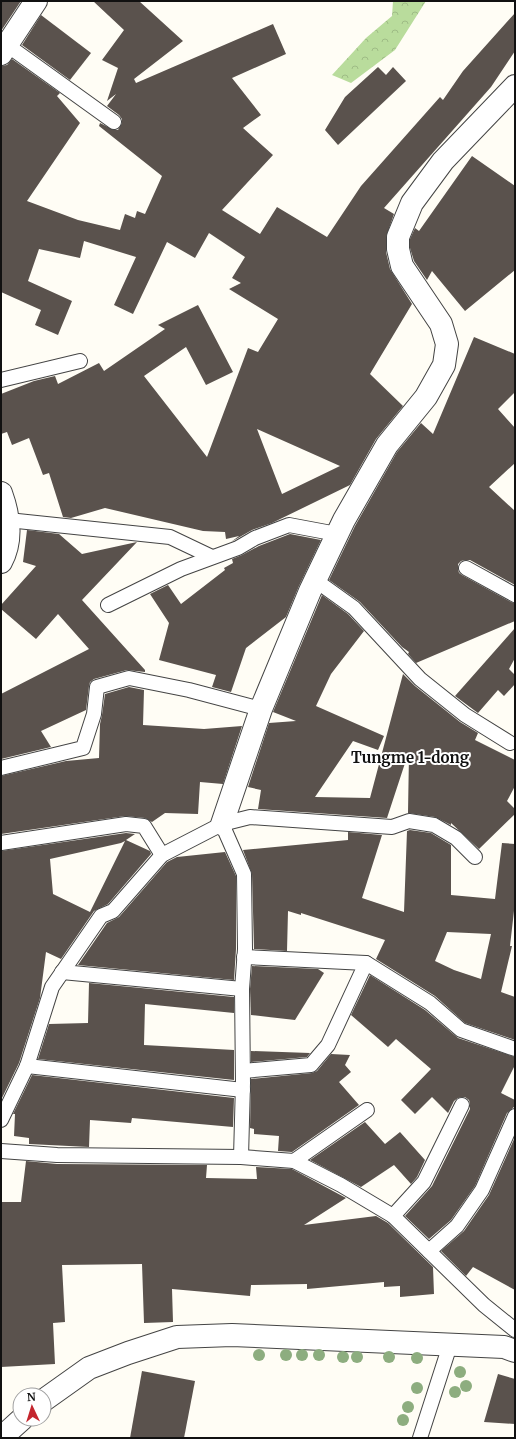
<svg xmlns="http://www.w3.org/2000/svg" width="516" height="1439" font-family="Merriweather,serif">
<defs>
<pattern id="forest-crowns" width="20" height="18" patternUnits="userSpaceOnUse"><rect width="20" height="18" fill="#b9dc9c"/><path d="M2 6a3 3 0 1 1 6 0M12 15a3 3 0 1 1 6 0" fill="none" stroke="#9ebc85"/></pattern>
</defs>
<rect width="100%" height="100%" fill="#fffdf5"/>
<polygon fill="url(#forest-crowns)" points="393,1 426,1 395,50 351,83 332,75 366,38 392,16"/>
<g fill="#5a524d" fill-rule="evenodd">
<polygon points="1,1 21,1 1,31"/>
<path d="M93,1H139L183,41L134,79L136,83L273,24L286,54L232,78L261,115L243,128L273,155L222,210L260,234L277,207L327,237L361,186L440,97L443,100L463,71L515,13V51L491,87L384,208L394,214L386,237V252L390,269L412,304L370,374L403,406L376,439L350,485L272,523L252,530L231,542L239,536L226,539L225,532L203,531L105,508L71,518L63,517L49,473L43,475L29,438L12,445L7,432L1,434V394L34,381L55,376L58,384L99,363L104,371L165,329L158,325L198,305L233,372L206,385L186,347L144,376L207,457L248,348L258,352L278,319L229,289L241,283L232,278L245,257L209,233L195,258L167,242L133,314L114,305L136,257L84,241L80,258L39,249L28,281L72,301L58,335L35,325L41,310L1,292V66L7,65L12,59L60,93L57,96L80,123L27,201L78,220L120,230L125,214L135,218L137,211L145,214L162,176L99,126L100,123L114,130H118L122,123V119L119,115L107,106L116,94L107,101L118,68L102,60L124,30ZM257,429L340,466L282,494Z"/>
<polygon points="41,15 91,53 70,80 22,45"/>
<polygon points="378,67 386,75 393,67 406,81 338,145 325,130 345,97"/>
<polygon points="472,156 515,186 515,270 465,311 432,271 427,280 414,261 410,248 410,239 415,228 419,231"/>
<polygon points="474,337 515,354 515,392 498,409 515,428 515,463 489,487 515,511 515,585 470,560 465,560 461,561 458,564 458,569 459,573 462,575 511,602 515,603 515,621 416,663 408,654 409,652 402,647 360,602 329,580 355,526 397,452 421,423 433,434"/>
<polygon points="27,530 59,534 82,554 137,542 82,600 145,670 145,672 127,670 94,679 90,682 89,686 86,710 41,731 51,747 1,759 1,694 89,649 58,614 36,639 1,609 1,605 36,566 23,562"/>
<polygon points="290,534 321,540 299,586 286,617 246,648 231,692 212,687 216,675 159,660 169,623 150,594 168,585 181,604 225,570 224,568 233,563 232,559 242,555 259,546"/>
<polygon points="322,595 348,614 364,631 331,674 316,706 384,736 378,750 353,741 315,797 370,798 403,674 415,686 460,722 478,733 475,740 515,760 515,786 507,801 515,809 515,814 479,849 451,823 451,825 435,817 408,813 409,754 408,754 387,818 258,809 261,790 248,787 269,723 296,721 273,712"/>
<polygon points="515,628 515,658 509,669 515,675 515,684 504,696 498,690 478,713 455,696"/>
<polygon points="129,687 144,690 143,725 204,729 242,726 223,784 200,782 198,814 165,813 152,822 145,818 125,816 1,834 1,776 66,761 99,758 100,724 102,715 105,694"/>
<path d="M410,830L431,833L451,845V895L495,899L502,843L515,844V902L510,946H512L501,992L515,997V1040L465,1023L435,996L376,959L385,940L301,913V915L288,911L287,951L254,949L252,874L243,850L348,840V832L382,835L362,898L404,912L407,831ZM447,932L491,934L481,979L454,970L435,961Z"/>
<path d="M126,833L135,834L126,840L150,851L151,854L108,904L94,911L61,959L46,952L40,998L19,1063L1,1100V851ZM125,841L90,912L53,894L50,859L121,843Z"/>
<polygon points="225,852 236,876 236,949 234,980 78,965 107,923 119,917 167,862 177,857"/>
<polygon points="252,966 318,969 324,973 295,1020 251,1015 250,989"/>
<polygon points="370,975 425,1010 458,1038 515,1057 515,1065 501,1093 515,1100 515,1106 507,1113 475,1186 451,1220 429,1239 405,1216 432,1186 470,1109 470,1104 469,1100 465,1097 458,1098 454,1101 448,1113 432,1097 415,1114 401,1100 431,1069 396,1039 388,1047 351,1015"/>
<polygon points="89,983 234,997 234,1013 145,1004 144,1045 234,1050 234,1080 38,1059 49,1024 88,1023"/>
<polygon points="251,1051 310,1053 307,1057 251,1062"/>
<polygon points="331,1054 350,1055 345,1065 351,1072 339,1082 359,1105 292,1152 278,1151 279,1136 254,1134 254,1129 250,1128 251,1079 312,1073 317,1071"/>
<polygon points="32,1075 234,1098 233,1127 132,1118 131,1123 90,1120 89,1147 29,1144 29,1138 14,1136 15,1114 13,1114"/>
<polygon points="365,1122 385,1144 400,1132 425,1160 417,1177 411,1184 394,1165 361,1187 310,1160"/>
<polygon points="515,1137 515,1290 473,1267 466,1276 441,1251 464,1231 489,1195"/>
<polygon points="26,1161 57,1164 207,1165 206,1178 257,1179 256,1167 292,1169 346,1198 304,1225 376,1216 388,1223 433,1267 434,1294 400,1297 400,1286 384,1287 384,1282 307,1289 307,1284 251,1285 250,1296 172,1289 173,1322 144,1323 142,1264 62,1265 65,1322 53,1323 55,1364 1,1367 1,1202 21,1202"/>
<polygon points="142,1371 195,1381 184,1438 130,1438"/>
<polygon points="498,1374 515,1379 515,1424 484,1422"/>
</g>
<g fill="none" stroke-linecap="round" stroke-linejoin="round">
<g stroke="#444" stroke-width="16">
<g id="service">
<polyline points="7,45 114,122"/>
<polyline points="1,380 80,361"/>
<polyline points="8,520 170,537 212,557"/>
<polyline points="466,568 515,595"/>
<polyline points="315,580 354,608 420,679 465,715 510,743"/>
<polyline points="108,605 181,569 238,548 255,538 289,525 337,534"/>
<polyline points="1,768 83,748 94,714 97,687 129,678 189,690 261,709"/>
<polyline points="222,824 244,874 245,949 242,989 243,1083 241,1157"/>
<polyline points="1,843 126,824 144,826 162,855"/>
<polyline points="244,957 366,963 430,1003 461,1030 515,1049"/>
<polyline points="62,972 242,989"/>
<polyline points="27,1066 243,1090"/>
<polyline points="243,1071 311,1065 328,1045 366,963"/>
<polyline points="1,1120 27,1066 52,987 101,916 113,911 162,855 222,824 250,817 392,827 409,821 434,825 456,838 475,857"/>
<polyline points="1,1151 57,1155 241,1157 294,1161 341,1185 393,1216 484,1305 515,1330"/>
<polyline points="294,1161 367,1110"/>
<polyline points="393,1216 424,1182 462,1105"/>
<polyline points="429,1251 457,1226 482,1190 515,1116"/>
<polyline points="420,1438 450,1345"/>
</g>
</g>
<g stroke="#444" stroke-width="24">
<g id="minor">
<polyline points="1,54 36,1"/>
<path d="M1,493C9,515 13,540 1,562"/>
<polyline points="222,824 261,709 310,591 344,520 387,445 426,397 444,365 447,344 441,324 402,266 398,249 398,237 412,203 443,161 515,86"/>
</g>
</g>
<g stroke="#444" stroke-width="24">
<g id="tertiary">
<polyline points="44,1400 89,1368 128,1353 177,1337 232,1335 504,1347 515,1351"/>
<polyline points="1,1438 22,1419"/>
</g>
</g>
<use href="#service" stroke="#fff" stroke-width="14"/>
<use href="#minor" stroke="#fff" stroke-width="22"/>
<use href="#tertiary" stroke="#fff" stroke-width="22"/>
</g>
<g fill="#8dad7f">
<circle cx="259" cy="1355" r="6"/>
<circle cx="286" cy="1355" r="6"/>
<circle cx="302" cy="1355" r="6"/>
<circle cx="319" cy="1355" r="6"/>
<circle cx="343" cy="1357" r="6"/>
<circle cx="357" cy="1357" r="6"/>
<circle cx="389" cy="1357" r="6"/>
<circle cx="417" cy="1358" r="6"/>
<circle cx="460" cy="1372" r="6"/>
<circle cx="466" cy="1386" r="6"/>
<circle cx="417" cy="1388" r="6"/>
<circle cx="455" cy="1392" r="6"/>
<circle cx="408" cy="1407" r="6"/>
<circle cx="403" cy="1420" r="6"/>
</g>
<g text-anchor="middle" dominant-baseline="central" stroke-width="4" stroke-linejoin="round" paint-order="stroke">
<g font-size="15" font-weight="bold" fill="#111" stroke="#fff">
<text x="410" y="757">Tungme 1-dong</text>
</g>
</g>
<rect width="516" height="1439" fill="none" stroke="#111111" stroke-width="4"/>
<g transform="translate(32 1407) rotate(356)"><circle r="19" fill="#ffffff" stroke="#a0a0a0"/>
<path d="M0-3L7 15L0 10L-7 15Z" fill="#c4262e"/>
<text y="-6" font-size="11" font-weight="bold" text-anchor="middle" fill="#111111">N</text>
</g>
</svg>
